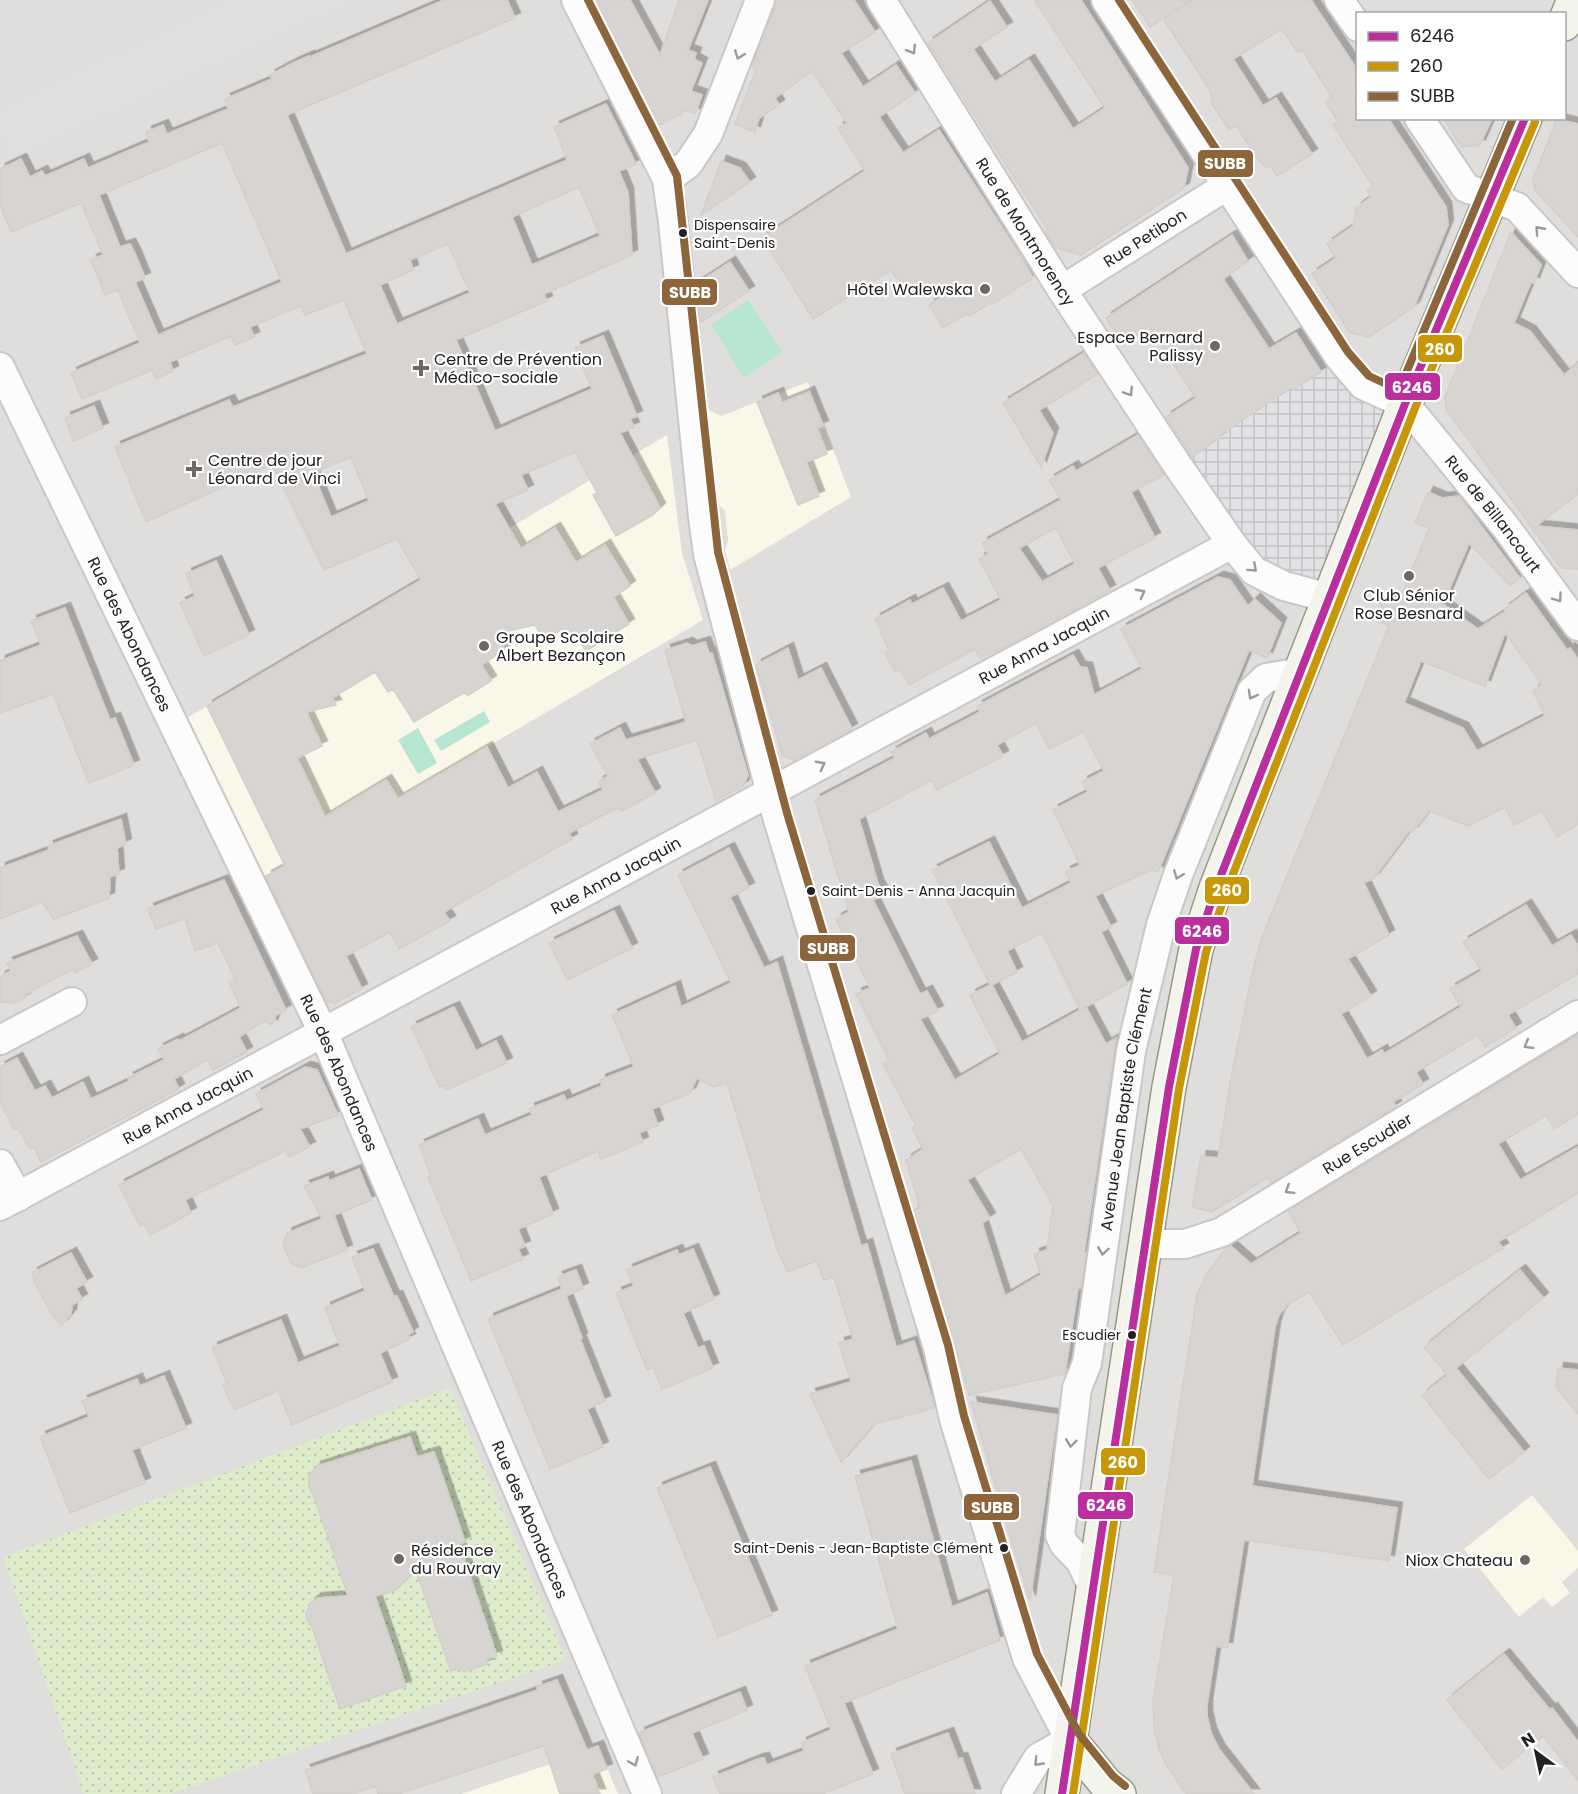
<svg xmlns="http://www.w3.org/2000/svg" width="1578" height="1794" font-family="Poppins,sans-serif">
<defs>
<pattern id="garden-dots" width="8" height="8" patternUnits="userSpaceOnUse" patternTransform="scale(1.5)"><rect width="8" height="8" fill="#ddeccb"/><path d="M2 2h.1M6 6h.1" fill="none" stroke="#bdcaae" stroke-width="1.8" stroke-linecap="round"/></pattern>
<pattern id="plaza-grid" width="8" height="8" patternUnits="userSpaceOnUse" patternTransform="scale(1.5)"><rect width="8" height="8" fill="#e2e1e5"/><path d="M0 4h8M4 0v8" fill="none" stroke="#c2c1c4"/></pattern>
<filter id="shadow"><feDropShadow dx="5.5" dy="-5.5" stdDeviation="0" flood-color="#0004"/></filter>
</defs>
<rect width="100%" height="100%" fill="#f0eeeb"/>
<path fill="#dfdedc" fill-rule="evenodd" d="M0,0H1578V1794H0ZM1358,14H1564V118H1358Z"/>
<g fill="#f8f7e8">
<polygon points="808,382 851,497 730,570 725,550 728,541 725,511 719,505 707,409 721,416"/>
<polygon points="667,435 682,553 703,620 387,806 386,780 328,815 338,835 265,877 187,718"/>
<polygon points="1532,1495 1578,1551 1578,1568 1562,1582 1570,1593 1552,1607 1543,1597 1519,1617 1464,1549"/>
<polygon points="598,1746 618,1794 461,1794 550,1764"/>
</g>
<polygon fill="url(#garden-dots)" points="450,1388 566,1660 171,1794 84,1794 3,1557"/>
<g fill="#b7e6d2">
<polygon points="748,300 782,352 744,378 711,325"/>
<polygon points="484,711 490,722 441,751 434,740"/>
<polygon points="418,728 437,763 418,774 398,740"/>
</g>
<polygon fill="#e0dfde" points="223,0 362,0 12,161 0,137 0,106"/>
<polygon fill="url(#plaza-grid)" points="1340,358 1405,404 1329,598 1284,586 1178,466 1221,437 1220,434 1291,388 1293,390"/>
<g fill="#d7d4d2" stroke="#d3d0cc" stroke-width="1.5" fill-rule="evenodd" filter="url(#shadow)">
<path d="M444,0H507L515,18L287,115L346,254L567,160L554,127L606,104L636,164L619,171L628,193L632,255L544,294L547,301L456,340L495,431L592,389L575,348L603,336L637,416L630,419L634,427L620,433L660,508L653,515L616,536L593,495L597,493L575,452L521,475L528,490L495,504L521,549L555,528L576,563L605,545L630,586L613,597L629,624L586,651L577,636L559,631L544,640L535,625L495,634L505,650L481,665L491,681L467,696L465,692L414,722L393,689L388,692L375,672L332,698L336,705L306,712L322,746L297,758L325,817L386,780L398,799L487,747L508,788L537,772L558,812L603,790L598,782L608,776L590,744L620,728L626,740L686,722L665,650L687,643L692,646L705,642L709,653H712L748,775L743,786L716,801L697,740L637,759L655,793L622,811L619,807L569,833L572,839L444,912L450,921L399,949L390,932L346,956L362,989L335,1003L326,1001L266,876L285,866L207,706L421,580L397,539L324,570L272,465L146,522L115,447L229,400L233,407L367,354L344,300L305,315L300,306L250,327L254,337L235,345L231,336L170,362L173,371L156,379L152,370L82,399L71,373L140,343L118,290L105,295L91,260L103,255L81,203L11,232L0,205V169L21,159L30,177L42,171L45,176L84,159L88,168L149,142L146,132L163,125L167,134L228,109L225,99L272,79L270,75L293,63L309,56L310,57ZM222,143L282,282L158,335L135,282L145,278L136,256L130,244L120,247L99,195ZM579,187L600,236L532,265L512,217ZM448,244L470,293L397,324L380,285L413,270L410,260ZM351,457L369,501L331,517L313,473Z"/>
<polygon points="596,0 630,0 660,55 679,0 708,0 688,50 696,53 694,59 702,63 691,91 702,95 695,114 684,110 681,116 677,115 660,125"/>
<polygon points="778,0 854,0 875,32 841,53 863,87 896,65 915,93 879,117 903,153 939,130 1022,258 1033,278 991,305 990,303 969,316 968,313 943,328 929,305 949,292 898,280 891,270 813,319 762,238 865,171 838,128 847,123 812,71 775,98 779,105 759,118 755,132 735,124 756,70 752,67"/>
<polygon points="1034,0 1081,0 1188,168 1184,188 1081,255 1056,248 1045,232 1048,230 928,43 990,1 1007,27 973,49 995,82 1029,60 1073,129 1105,108"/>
<polygon points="1132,0 1190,0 1150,27"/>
<polygon points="1192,0 1311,0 1358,71 1358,118 1388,118 1446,207 1448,225 1414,307 1369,337 1350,333 1312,274 1336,258 1327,244 1353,226 1356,208 1371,197 1367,190 1373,186 1333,125 1338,121 1325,102 1332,97 1302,50 1298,53 1282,29 1233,59 1263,106 1276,98 1312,154 1277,176 1270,165 1266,168 1257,157 1236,126 1229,130 1212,104 1210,90 1163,19"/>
<polygon points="1443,118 1492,118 1480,145 1461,147"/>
<polygon points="1557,119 1578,124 1578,237 1535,190 1533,179"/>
<polygon points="721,161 740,168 750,182 701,215"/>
<polygon points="1511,232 1541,265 1534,283 1531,282 1514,323 1530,331 1564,375 1578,363 1578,494 1536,526 1578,530 1578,569 1561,568 1446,409 1445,397"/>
<polygon points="1232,235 1248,261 1223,279 1269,349 1296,333 1321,372 1293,390 1291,388 1220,435 1221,437 1192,457 1166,417 1196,398 1149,327 1123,344 1106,318"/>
<polygon points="730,262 749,291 700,323 696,284"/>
<polygon points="1084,353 1098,374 1039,410 1053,433 1041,467 1003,403"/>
<polygon points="809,392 823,426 817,428 827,454 806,462 819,496 798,505 757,402 778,393 782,403"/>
<polygon points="94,406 103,428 73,441 65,418"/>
<path d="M1138,435L1164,475L1131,492L1155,538L1098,568L1110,590L1008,645L980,658L975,649L909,685L900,670L895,672L885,653L889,650L875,619L910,600L912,604L943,588L961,621L1001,600L979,559L988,554L982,543L1061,500L1049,480L1073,466L1076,471ZM1056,528L1075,564L1042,582L1019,548Z"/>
<path d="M1428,492L1442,498L1459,496L1520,578L1510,586L1469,543L1443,604L1478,629L1506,611L1504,609L1526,593L1567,650L1570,648L1578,659V824L1557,837L1542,811L1514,825L1505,807L1468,826L1429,811L1412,832L1409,831L1374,878L1364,883L1389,935L1348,959L1371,996L1341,1014L1367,1059L1382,1050L1384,1054L1461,1007L1450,989L1482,971L1463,942L1526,905L1552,946L1571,935L1578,946V974L1508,1015L1516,1028L1485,1047L1478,1035L1416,1072L1423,1084L1393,1102L1396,1106L1271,1183L1267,1178L1212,1212L1192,1207L1201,1156L1218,1158L1231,1077L1254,966L1262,937L1389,626L1374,619L1383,596L1398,603L1429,528L1415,523ZM1505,633L1542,684L1533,691L1545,716L1477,751L1463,728L1404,703L1421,661L1485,686Z"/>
<polygon points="216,561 249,635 204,656 180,603 195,596 186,574"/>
<path d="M1218,577L1230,580L1248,606L1255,599L1281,623L1267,658L1249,650L1158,872L1151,870L1095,896L1111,927L1101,932L1127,984L1080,1010L1042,933L1007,951L1017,972L992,985L1022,1042L1086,1007L1106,1044L1116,1038L1084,1253H1086L1081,1288H1078L1065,1374L969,1395L929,1252L927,1254L913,1210L920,1207L906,1160L923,1149L912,1128L916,1126L883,1064L889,1060L856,994L870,988L836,919L849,912L815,800L895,758L891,752L926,733L929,739L980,712L977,706L1073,655L1080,667L1087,668L1094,695L1142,669L1121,629ZM1036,723L1049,749L1083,732L1104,771L1082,782L1088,792L1053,810L1080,865L1065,872L1071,883L1022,908L989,842L932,870L990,985L970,995L1000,1054L955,1080L920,1019L938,1011L927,991L920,994L873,900L884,895L878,884L859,819L932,780L937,790L1003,756L997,745ZM1021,1149L1053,1206L1047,1250L1034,1254L1041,1275L1005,1296L982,1223L990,1218L967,1180Z"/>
<polygon points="65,608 110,720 115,718 134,765 89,783 53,694 0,713 0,661 41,645 31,621"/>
<polygon points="788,648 798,680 821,668 852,729 793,760 782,755 756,665"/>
<polygon points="121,819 126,844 117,848 119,874 110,877 109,898 54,919 42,902 0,919 0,868 49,850 48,846"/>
<polygon points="729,848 749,888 730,897 764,968 777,962 861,1246 867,1244 896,1347 914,1341 935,1408 874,1424 841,1462 810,1394 851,1382 839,1343 853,1339 834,1277 823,1280 817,1261 787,1272 777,1249 727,1083 713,1087 697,1078 690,1093 652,1109 658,1125 639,1133 643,1142 601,1159 598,1151 539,1177 553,1214 518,1229 525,1246 518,1249 523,1259 471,1281 428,1177 431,1176 419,1145 478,1119 485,1135 532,1115 529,1109 564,1095 566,1101 602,1086 600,1080 634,1067 612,1015 675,986 681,1007 731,983 678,875"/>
<polygon points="224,880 286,1010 276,1015 272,1025 264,1021 239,1037 247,1052 213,1070 207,1060 174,1079 179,1089 41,1162 34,1148 30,1149 18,1128 14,1130 0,1102 0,1067 17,1058 35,1091 45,1086 52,1098 83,1082 91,1099 129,1081 128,1078 164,1060 158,1049 178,1039 179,1041 241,1008 229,982 235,979 218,943 195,951 185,919 156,929 148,909"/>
<polygon points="614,911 632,948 567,980 549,943"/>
<polygon points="77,936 92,964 75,973 73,969 24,995 25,998 15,1003 0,1002 0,977 11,971 7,963"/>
<polygon points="454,1007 476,1051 496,1041 507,1063 446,1090 444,1085 440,1087 411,1027"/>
<polygon points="1578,1035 1578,1114 1554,1129 1546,1115 1498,1144 1520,1180 1578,1147 1578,1193 1498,1242 1503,1248 1343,1345 1309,1292 1287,1305 1279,1315 1275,1327 1252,1486 1397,1508 1389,1561 1244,1540 1227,1648 1216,1646 1207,1705 1207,1716 1211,1733 1219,1749 1254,1794 1186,1794 1165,1763 1159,1749 1154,1727 1153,1702 1174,1575 1154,1572 1197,1295 1207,1273 1226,1248 1231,1246 1251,1264 1301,1233 1288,1211"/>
<polygon points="305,1067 317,1070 338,1115 300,1129 310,1147 289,1157 285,1151 185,1200 191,1213 150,1235 144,1224 140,1226 119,1185 264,1110 256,1094"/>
<polygon points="359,1169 372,1200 334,1215 347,1250 301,1268 291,1263 283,1244 287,1233 322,1219 304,1186 328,1177 329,1181"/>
<polygon points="373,1249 394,1297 397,1296 413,1332 408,1335 410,1339 380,1353 392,1382 292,1425 278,1391 234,1410 223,1385 227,1383 212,1348 281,1320 298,1363 340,1346 325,1308 365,1291 352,1257"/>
<polygon points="693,1249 714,1299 683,1313 698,1348 704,1346 713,1368 662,1389 653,1367 647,1370 616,1293 634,1286 627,1270 677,1250 679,1255"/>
<polygon points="71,1253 87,1282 76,1288 82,1299 72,1305 71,1314 62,1325 52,1315 33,1280 35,1280 32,1273"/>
<polygon points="576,1270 583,1288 566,1296 582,1338 580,1339 605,1401 587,1409 603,1447 550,1469 488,1319 562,1289 557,1277"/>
<polygon points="1520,1270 1543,1298 1456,1368 1524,1452 1489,1479 1422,1395 1447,1375 1424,1347"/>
<polygon points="1558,1368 1578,1370 1578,1414 1556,1387"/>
<polygon points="164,1376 186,1428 132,1450 145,1483 70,1513 40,1437 89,1417 82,1401 137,1379 140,1386"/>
<polygon points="971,1402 1057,1415 1030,1601 1012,1543"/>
<polygon points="410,1437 417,1457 434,1452 465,1542 459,1544 497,1656 486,1659 488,1664 463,1672 461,1668 451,1671 416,1571 394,1591 375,1596 406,1686 340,1709 312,1627 307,1621 306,1613 311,1602 318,1598 348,1596 313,1494 309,1487 309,1475 318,1466"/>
<polygon points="911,1461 952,1607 987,1593 1000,1640 844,1703 873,1774 822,1794 720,1794 713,1777 758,1759 764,1758 767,1765 804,1751 801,1743 831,1730 805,1666 898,1629 855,1476"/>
<polygon points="710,1467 772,1615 718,1637 657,1488"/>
<polygon points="1504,1654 1550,1710 1552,1708 1578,1742 1578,1780 1543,1736 1502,1769 1447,1700"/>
<polygon points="557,1680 587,1750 598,1746 607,1769 592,1774 600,1794 560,1794 544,1746 398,1794 378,1794 376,1786 353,1794 313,1794 305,1770 538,1690 537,1687"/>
<polygon points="740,1692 747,1710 692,1733 703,1759 658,1777 639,1733"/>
<polygon points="948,1733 958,1759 962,1758 975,1794 905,1794 891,1754"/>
</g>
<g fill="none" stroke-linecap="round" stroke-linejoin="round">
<g stroke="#c9c8c7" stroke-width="32">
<g id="street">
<polyline points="576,0 667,179 673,222 703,517 708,554 777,816 938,1348 954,1419 1027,1658 1070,1740 1038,1758 1016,1794"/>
<path id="s1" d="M881,0L1062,290L1178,466L1232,544L1254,571L1284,586L1329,598"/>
<path id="s2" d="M1106,0L1340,358L1363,385L1405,404L1505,526L1578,626"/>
<polyline points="1339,0 1358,27"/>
<polyline points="1419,118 1466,188 1517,207 1578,273"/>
<polyline points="667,179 688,164 708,134 760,0"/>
<path id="s3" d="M1062,290L1228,185"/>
<path id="s4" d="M0,367L323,1032L647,1794"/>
<polyline points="0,1040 72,1002"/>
<polyline points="0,1164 18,1197"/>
<path id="s5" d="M0,1206L1232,544"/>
<path id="s6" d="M1146,1244H1185L1222,1232L1578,1015"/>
<path id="s7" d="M1093,1588L1081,1562L1064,1544L1060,1535L1077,1388L1087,1363L1131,1051L1161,925L1178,875L1252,691L1266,678L1302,672"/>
</g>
</g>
<g stroke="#999a82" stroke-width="36">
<g id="secondary">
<polyline points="1564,24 1574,0"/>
<polyline points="1070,1740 1106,1784 1119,1794"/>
<polyline points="1062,1794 1169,1087 1196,949 1216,888 1405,404 1525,118"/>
</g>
</g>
<use href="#street" stroke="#fdfcfc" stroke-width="28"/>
<use href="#secondary" stroke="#f4f4ed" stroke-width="33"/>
<g stroke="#fff" stroke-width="12">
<polyline id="bus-1" points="1062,1794 1169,1087 1196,949 1216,888 1405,404 1525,118"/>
</g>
<g stroke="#fff" stroke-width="12">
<polyline id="bus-2" points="1073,1794 1179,1089 1206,952 1226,892 1415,408 1535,122"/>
</g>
<g stroke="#fff" stroke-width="12">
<g id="bus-3">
<polyline points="588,0 677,176 718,552 787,813 948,1345 964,1416 1037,1654 1079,1734 1113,1776 1125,1786"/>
<polyline points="1119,0 1348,352 1369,376 1399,390 1513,118"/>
</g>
</g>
<use href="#bus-1" stroke="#bb2e9e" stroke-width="8"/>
<use href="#bus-2" stroke="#c89708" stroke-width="8"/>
<use href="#bus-3" stroke="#8d653a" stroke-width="8"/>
</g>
<defs><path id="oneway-chevron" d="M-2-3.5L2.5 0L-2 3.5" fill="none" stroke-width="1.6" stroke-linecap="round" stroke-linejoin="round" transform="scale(1.5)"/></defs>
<g stroke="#9a9a9a">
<use href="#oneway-chevron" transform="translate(912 50) rotate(58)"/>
<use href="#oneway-chevron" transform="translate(739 55) rotate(111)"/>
<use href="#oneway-chevron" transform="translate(1539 230) rotate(-132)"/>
<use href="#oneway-chevron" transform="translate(1129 392) rotate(57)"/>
<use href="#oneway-chevron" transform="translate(1253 568) rotate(42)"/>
<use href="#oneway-chevron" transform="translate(1141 593) rotate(-28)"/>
<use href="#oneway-chevron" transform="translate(1558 598) rotate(54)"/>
<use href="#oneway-chevron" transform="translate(1252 695) rotate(119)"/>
<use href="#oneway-chevron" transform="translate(821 765) rotate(-28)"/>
<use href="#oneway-chevron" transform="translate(1178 875) rotate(111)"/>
<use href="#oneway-chevron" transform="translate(1528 1045) rotate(149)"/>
<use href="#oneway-chevron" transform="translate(1289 1190) rotate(148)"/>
<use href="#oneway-chevron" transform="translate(1103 1251) rotate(98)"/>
<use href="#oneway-chevron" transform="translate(1071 1443) rotate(97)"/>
<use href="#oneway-chevron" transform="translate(634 1762) rotate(67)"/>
<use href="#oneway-chevron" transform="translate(1038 1762) rotate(134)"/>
</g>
<g fill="#222" stroke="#fff" stroke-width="2">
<circle cx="683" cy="233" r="5"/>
<circle cx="811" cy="891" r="5"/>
<circle cx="1132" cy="1335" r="5"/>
<circle cx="1004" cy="1548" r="5"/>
</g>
<g fill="#6a6968" stroke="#fff" stroke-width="2">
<circle cx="985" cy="289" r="6"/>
<circle cx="1215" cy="346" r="6"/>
<path d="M418 359h6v6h6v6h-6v6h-6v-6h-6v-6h6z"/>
<path d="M191 460h6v6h6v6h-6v6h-6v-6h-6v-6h6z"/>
<circle cx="1409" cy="576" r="6"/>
<circle cx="484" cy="646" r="6"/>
<circle cx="399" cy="1559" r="6"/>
<circle cx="1525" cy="1560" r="6"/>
</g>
<g text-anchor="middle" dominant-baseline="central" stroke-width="4.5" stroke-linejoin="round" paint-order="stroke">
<g font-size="14" fill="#222" stroke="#fff" text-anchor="start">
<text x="694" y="225">Dispensaire<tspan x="694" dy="18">Saint-Denis</tspan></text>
<text x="822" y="891">Saint-Denis - Anna Jacquin</text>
<text x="1121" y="1335" text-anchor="end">Escudier</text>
<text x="993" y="1548" text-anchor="end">Saint-Denis - Jean-Baptiste Clément</text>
</g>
<g font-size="16" fill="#222" stroke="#fff">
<text stroke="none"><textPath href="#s1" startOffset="273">Rue de Montmorency</textPath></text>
<text stroke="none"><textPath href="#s3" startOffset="98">Rue Petibon</textPath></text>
<text stroke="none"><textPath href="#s2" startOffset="650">Rue de Billancourt</textPath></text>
<text stroke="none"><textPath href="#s4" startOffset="297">Rue des Abondances</textPath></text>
<text stroke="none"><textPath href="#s5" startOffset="1185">Rue Anna Jacquin</textPath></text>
<text stroke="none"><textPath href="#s5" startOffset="699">Rue Anna Jacquin</textPath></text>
<text stroke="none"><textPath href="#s4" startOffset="783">Rue des Abondances</textPath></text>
<text stroke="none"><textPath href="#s5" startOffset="213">Rue Anna Jacquin</textPath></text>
<text stroke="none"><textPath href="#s7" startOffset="495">Avenue Jean Baptiste Clément</textPath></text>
<text stroke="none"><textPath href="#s6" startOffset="248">Rue Escudier</textPath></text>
<text stroke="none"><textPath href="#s4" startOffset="1269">Rue des Abondances</textPath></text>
</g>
<g font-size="16" fill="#222" stroke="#fff" text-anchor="start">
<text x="973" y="289" text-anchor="end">Hôtel Walewska</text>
<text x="1203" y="337" text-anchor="end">Espace Bernard<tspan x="1203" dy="18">Palissy</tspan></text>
<text x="434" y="359">Centre de Prévention<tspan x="434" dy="18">Médico-sociale</tspan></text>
<text x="208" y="460">Centre de jour<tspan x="208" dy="18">Léonard de Vinci</tspan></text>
<text x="1409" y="595" text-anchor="middle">Club Sénior<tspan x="1409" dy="18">Rose Besnard</tspan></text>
<text x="496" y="637">Groupe Scolaire<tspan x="496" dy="18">Albert Bezançon</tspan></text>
<text x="411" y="1550">Résidence<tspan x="411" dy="18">du Rouvray</tspan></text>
<text x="1513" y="1560" text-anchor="end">Niox Chateau</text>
</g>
</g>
<g stroke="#fff" stroke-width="2">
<rect x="1197" y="149" width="57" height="29" rx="6" fill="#8d653a"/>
<rect x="661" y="278" width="57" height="28" rx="6" fill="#8d653a"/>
<rect x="1417" y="334" width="46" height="29" rx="6" fill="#c89708"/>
<rect x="1384" y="372" width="57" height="29" rx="6" fill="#bb2e9e"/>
<rect x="1204" y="876" width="46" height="29" rx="6" fill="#c89708"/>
<rect x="1174" y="916" width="56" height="29" rx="6" fill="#bb2e9e"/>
<rect x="799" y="934" width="57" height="28" rx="6" fill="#8d653a"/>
<rect x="1100" y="1447" width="46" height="29" rx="6" fill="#c89708"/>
<rect x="1077" y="1491" width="57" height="29" rx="6" fill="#bb2e9e"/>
<rect x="963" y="1493" width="57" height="28" rx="6" fill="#8d653a"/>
</g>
<g font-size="16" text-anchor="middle" font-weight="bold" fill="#fff">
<text x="1225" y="169">SUBB</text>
<text x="690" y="298">SUBB</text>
<text x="1440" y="355">260</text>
<text x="1412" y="393">6246</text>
<text x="1227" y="896">260</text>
<text x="1202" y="937">6246</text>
<text x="828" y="954">SUBB</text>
<text x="1123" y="1468">260</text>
<text x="1106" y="1511">6246</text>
<text x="992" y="1513">SUBB</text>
</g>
<rect x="1356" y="12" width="210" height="108" fill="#ffffff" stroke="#a7a7a7" stroke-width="1.5"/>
<rect x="1368" y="32" width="30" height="9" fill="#bb2e9e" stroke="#a7a7a7" stroke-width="1.5"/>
<text x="1410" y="42" font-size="18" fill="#222222">6246</text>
<rect x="1368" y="62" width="30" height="9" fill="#c89708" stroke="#a7a7a7" stroke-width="1.5"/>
<text x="1410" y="72" font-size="18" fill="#222222">260</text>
<rect x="1368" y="92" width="30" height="9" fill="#8d653a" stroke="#a7a7a7" stroke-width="1.5"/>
<text x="1410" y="102" font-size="18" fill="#222222">SUBB</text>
<g transform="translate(1536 1752) rotate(327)" stroke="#ffffff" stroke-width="4.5" paint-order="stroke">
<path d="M0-4.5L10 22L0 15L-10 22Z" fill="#222222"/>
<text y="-9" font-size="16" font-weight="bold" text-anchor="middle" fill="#222222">N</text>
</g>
</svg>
